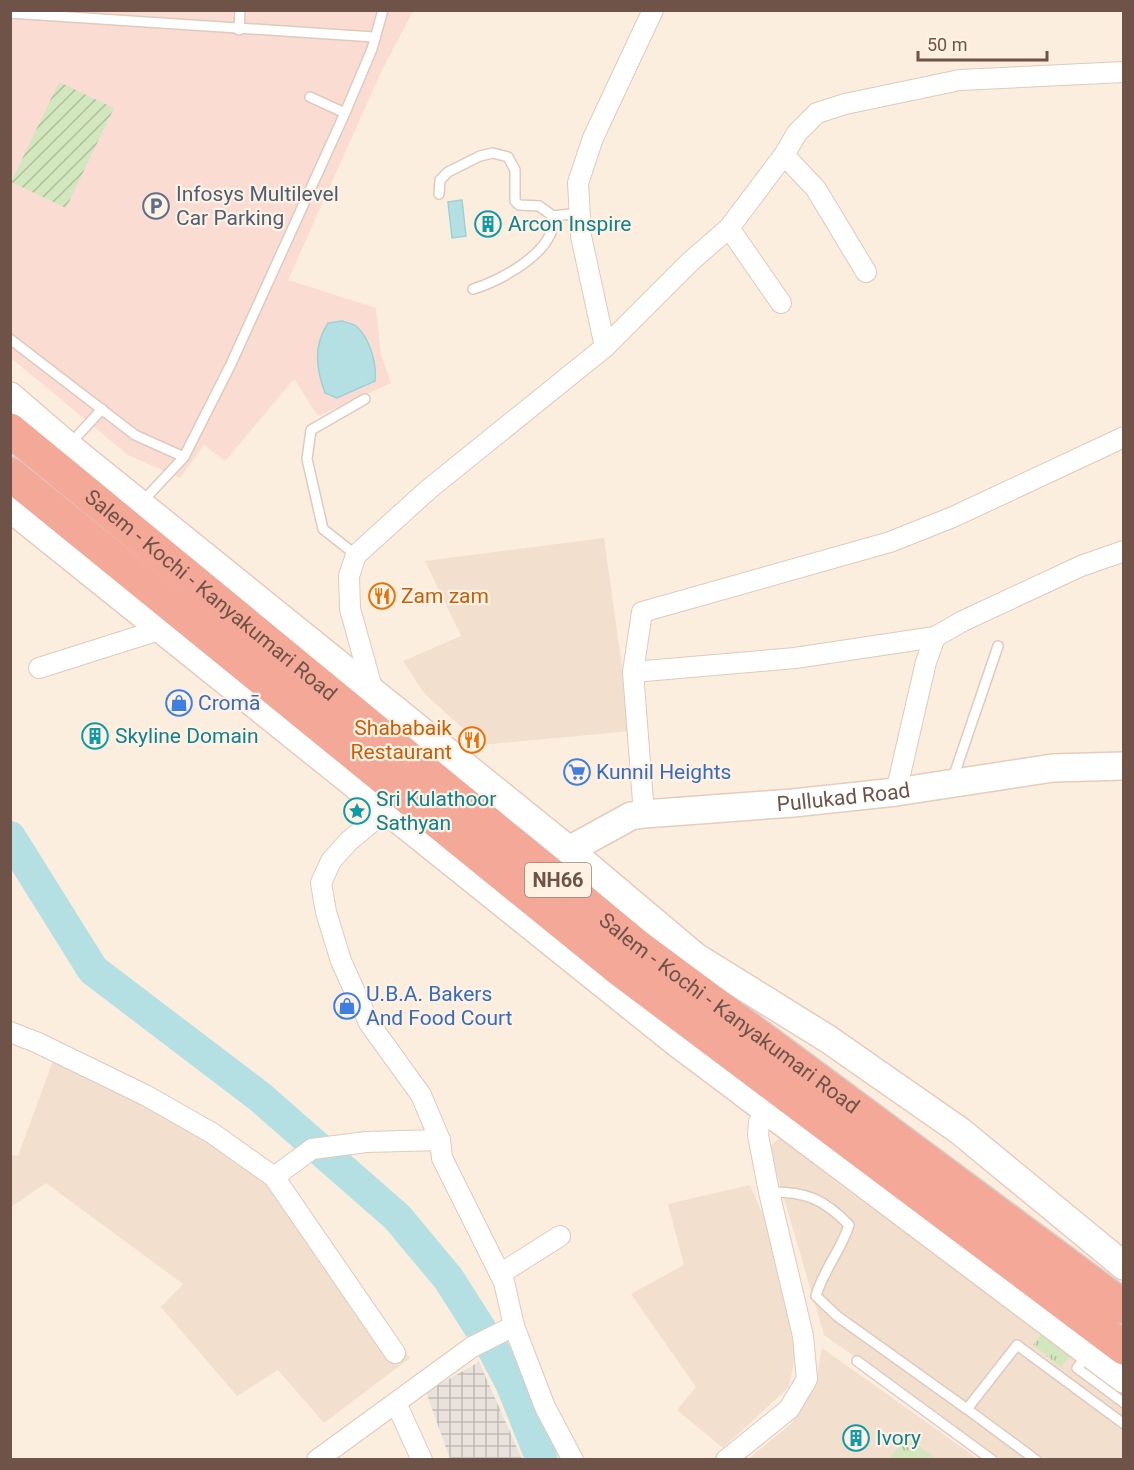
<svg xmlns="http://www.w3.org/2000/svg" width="1134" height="1470" font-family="Roboto,sans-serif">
<defs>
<pattern id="industrial-grid" width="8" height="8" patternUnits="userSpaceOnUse" patternTransform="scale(1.5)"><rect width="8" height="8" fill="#e9e1db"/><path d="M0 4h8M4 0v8" fill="none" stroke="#c1b9b4"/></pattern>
<pattern id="grass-tufts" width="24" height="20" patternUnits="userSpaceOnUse" patternTransform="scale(1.5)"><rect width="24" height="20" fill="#d3e7bf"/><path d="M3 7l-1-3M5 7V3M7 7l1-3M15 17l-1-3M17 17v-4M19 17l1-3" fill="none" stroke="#b0be9d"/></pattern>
<pattern id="garden-furrows" width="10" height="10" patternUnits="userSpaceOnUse" patternTransform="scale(1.5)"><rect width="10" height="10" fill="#d3e7bf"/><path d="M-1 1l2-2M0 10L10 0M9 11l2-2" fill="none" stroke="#b0be9d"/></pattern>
</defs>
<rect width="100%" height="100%" fill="#fbeedf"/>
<g fill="#f2dfce">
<polygon points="604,538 631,731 481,745 424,693 403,661 461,636 425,561"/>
<polygon points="53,1061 270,1166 410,1358 324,1423 278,1370 237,1396 161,1307 183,1284 46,1183 11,1207 11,1155 18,1156"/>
<polygon points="780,1138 841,1186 1123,1392 1123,1459 1001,1459 824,1335 769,1147"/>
<polygon points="750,1185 774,1241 795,1356 789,1387 723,1448 677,1410 696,1387 631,1294 684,1265 668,1204"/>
<polygon points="822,1348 978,1459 747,1460 791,1424 815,1387"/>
</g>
<polygon fill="#fbdcd3" points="10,11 413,11 382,70 288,280 376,308 381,355 391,383 318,416 294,379 225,461 204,445 180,478 128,455 11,358"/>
<polygon fill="url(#industrial-grid)" points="479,1362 522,1459 450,1459 426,1392"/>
<g fill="url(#grass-tufts)">
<polygon points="1043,1331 1072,1353 1061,1367 1033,1345"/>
<polygon points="907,1437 935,1458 934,1459 889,1459"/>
</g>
<polygon fill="url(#garden-furrows)" points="59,82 114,108 66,208 11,182"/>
<g fill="#b5e0e3" stroke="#9cd1d5" stroke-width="1.5">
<polygon points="462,200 466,236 452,238 448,202"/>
<path d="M342,321C345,322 353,324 356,326C370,338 377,364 375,381L337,398L325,393C316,368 313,346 328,323Z"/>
</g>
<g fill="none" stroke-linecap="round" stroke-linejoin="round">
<polyline stroke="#b5e0e3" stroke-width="32" points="10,837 93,970 260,1097 397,1217 448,1278 492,1347 511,1383 542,1460"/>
<g stroke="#dfcabc" stroke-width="12">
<g id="lane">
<polyline points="10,13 374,37"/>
<polyline points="239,30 240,10"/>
<polyline points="310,97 345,113"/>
<path d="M439,194L440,180L448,172L480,156L493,153L508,157L515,170V201L519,205L539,206L553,216C558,250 501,281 473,289"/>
<polyline points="553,216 580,213"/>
<polyline points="10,339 135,435 184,457"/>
<polyline points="69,445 102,409"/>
<polyline points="141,503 184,457 231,364 345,113 372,49 383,10"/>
<polyline points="356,555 323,529 307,459 311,430 365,399"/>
<polyline points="953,778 998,646"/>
<path d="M769,1192C805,1191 824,1199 849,1225C841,1251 823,1270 816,1296L837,1316L967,1409"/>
<polyline points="1087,1356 1077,1368 1124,1403"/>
<polyline points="857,1361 992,1460"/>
<polyline points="1036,1460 967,1409 1017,1345 1124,1424"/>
</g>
</g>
<g stroke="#dfcabc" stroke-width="22">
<g id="street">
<polyline points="784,155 816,189 866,272"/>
<polyline points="729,228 781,303"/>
<polyline points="605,347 691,261 729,228 784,155 797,133 817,113 845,104 960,80 1124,72"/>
<polyline points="39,668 159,630"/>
<polyline points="633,672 795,658 935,637 963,621 1081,566 1124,551"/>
<polyline points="374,695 350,609 349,576 356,555 429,489 605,347 581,236 578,183 593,138 653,10"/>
<polyline points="896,792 926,662 935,637"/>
<polyline points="385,811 349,841 331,861 321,883 326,912 341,961 369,1023 421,1095 440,1140 442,1158 504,1282 514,1326 545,1407 573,1460"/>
<polyline points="644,814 633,672 642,612 890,542 953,517 1124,437"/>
<polyline points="10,1032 36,1042 147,1096 212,1133 274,1177 395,1353"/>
<polyline points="274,1177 312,1149 366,1142 440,1140"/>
<polyline points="500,1274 560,1236"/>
<polyline points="396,1403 422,1460"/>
<polyline points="317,1460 472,1347 514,1326"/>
<polyline points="726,1460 789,1409 807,1379 803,1336 769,1192 758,1135 759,1122 766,1112"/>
</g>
</g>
<g stroke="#e5ccbc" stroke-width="30">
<g id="secondary">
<polyline points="10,396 68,446 569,850 696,957 828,1039 960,1131 1124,1266"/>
<polyline points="10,508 677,1043 1124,1379"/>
<path id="s1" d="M569,850L631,816L644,814L793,803L896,792L1053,768L1124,766"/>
</g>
</g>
<g stroke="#d7cfcc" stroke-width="36">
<g id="highway">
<path id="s2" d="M10,430L637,946L1124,1307"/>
<polyline points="10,474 619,969 1124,1348"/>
</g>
</g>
<use href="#lane" stroke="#fff" stroke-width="9"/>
<use href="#street" stroke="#fff" stroke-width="20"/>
<use href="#secondary" stroke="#fff" stroke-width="27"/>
<use href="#highway" stroke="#f4a897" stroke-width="33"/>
</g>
<defs>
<g id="parking-ring" transform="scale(1.35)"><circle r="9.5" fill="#fff2e5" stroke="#5c6f8a" stroke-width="1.5"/><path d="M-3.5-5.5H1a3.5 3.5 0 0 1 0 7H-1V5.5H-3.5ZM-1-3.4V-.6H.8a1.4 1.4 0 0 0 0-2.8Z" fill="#5c6f8a"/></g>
<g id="building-ring" transform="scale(1.35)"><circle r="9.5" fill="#fff2e5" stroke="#0f9aa8" stroke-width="1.5"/><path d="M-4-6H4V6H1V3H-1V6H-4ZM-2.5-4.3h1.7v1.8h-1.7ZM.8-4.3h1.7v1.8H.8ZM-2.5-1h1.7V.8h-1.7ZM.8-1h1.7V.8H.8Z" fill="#0f9aa8"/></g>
<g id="restaurant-ring" transform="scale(1.35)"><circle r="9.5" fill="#fff2e5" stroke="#e8710a" stroke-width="1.5"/><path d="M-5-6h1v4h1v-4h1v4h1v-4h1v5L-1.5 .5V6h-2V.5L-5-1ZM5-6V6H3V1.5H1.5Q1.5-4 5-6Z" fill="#e8710a"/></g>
<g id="shop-ring" transform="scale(1.35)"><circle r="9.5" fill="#fff2e5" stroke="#3f7fe0" stroke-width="1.5"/><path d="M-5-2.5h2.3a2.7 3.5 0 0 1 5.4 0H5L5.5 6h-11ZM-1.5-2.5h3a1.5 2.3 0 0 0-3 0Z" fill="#3f7fe0"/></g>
<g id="supermarket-ring" transform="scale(1.35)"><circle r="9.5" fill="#fff2e5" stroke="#3f7fe0" stroke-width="1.5"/><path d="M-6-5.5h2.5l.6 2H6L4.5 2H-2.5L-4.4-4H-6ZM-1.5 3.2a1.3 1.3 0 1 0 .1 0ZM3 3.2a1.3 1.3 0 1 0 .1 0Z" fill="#3f7fe0"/></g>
<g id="sight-ring" transform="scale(1.35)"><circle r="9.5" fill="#fff2e5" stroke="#0f9aa8" stroke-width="1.5"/><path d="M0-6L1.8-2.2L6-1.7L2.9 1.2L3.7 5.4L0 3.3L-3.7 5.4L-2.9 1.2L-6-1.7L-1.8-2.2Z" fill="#0f9aa8"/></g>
</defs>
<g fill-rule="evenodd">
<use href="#parking-ring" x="156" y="206"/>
<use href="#building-ring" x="488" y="224"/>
<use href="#restaurant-ring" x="382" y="596"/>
<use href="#shop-ring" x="179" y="703"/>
<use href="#building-ring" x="95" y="736"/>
<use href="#restaurant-ring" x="472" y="740"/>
<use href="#supermarket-ring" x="577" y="772"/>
<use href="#sight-ring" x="357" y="811"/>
<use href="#shop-ring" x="347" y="1006"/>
<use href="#building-ring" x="856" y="1438"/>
</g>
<g text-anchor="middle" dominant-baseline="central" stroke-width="4.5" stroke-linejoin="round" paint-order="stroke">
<rect fill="#fff2e5" stroke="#9b8377" stroke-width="1.5" x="525" y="863" width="66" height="34" rx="4.5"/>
<g font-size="20" font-weight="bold" fill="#705348">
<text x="558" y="880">NH66</text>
</g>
<g font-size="21" fill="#4e5e75" stroke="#fff2e5" text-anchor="start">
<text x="176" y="194">Infosys Multilevel<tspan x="176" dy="24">Car Parking</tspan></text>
</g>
<g font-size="21" fill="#0d838f" stroke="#fff2e5" text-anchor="start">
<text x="508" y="224">Arcon Inspire</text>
<text x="115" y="736">Skyline Domain</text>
<text x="376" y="799">Sri Kulathoor<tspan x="376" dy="24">Sathyan</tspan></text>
<text x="876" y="1438">Ivory</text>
</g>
<g font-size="21" fill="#705348" stroke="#fff2e5">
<text stroke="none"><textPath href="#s2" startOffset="260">Salem - Kochi - Kanyakumari Road</textPath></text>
<text stroke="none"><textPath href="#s1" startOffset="284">Pullukad Road</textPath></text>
<text stroke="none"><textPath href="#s2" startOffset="926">Salem - Kochi - Kanyakumari Road</textPath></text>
</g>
<g font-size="21" fill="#c56008" stroke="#fff2e5" text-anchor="start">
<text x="401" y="596">Zam zam</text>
<text x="452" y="728" text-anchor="end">Shababaik<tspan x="452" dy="24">Restaurant</tspan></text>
</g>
<g font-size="21" fill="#366cbe" stroke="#fff2e5" text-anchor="start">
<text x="198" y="703">Cromā</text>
<text x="596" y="772">Kunnil Heights</text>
<text x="366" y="994">U.B.A. Bakers<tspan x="366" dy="24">And Food Court</tspan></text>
</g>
</g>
<rect width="1134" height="1470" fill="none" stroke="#705348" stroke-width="24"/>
<path d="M918 51v9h129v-9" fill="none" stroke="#705348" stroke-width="3"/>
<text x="927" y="51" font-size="18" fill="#705348" stroke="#fff2e5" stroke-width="4.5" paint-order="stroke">50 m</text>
</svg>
